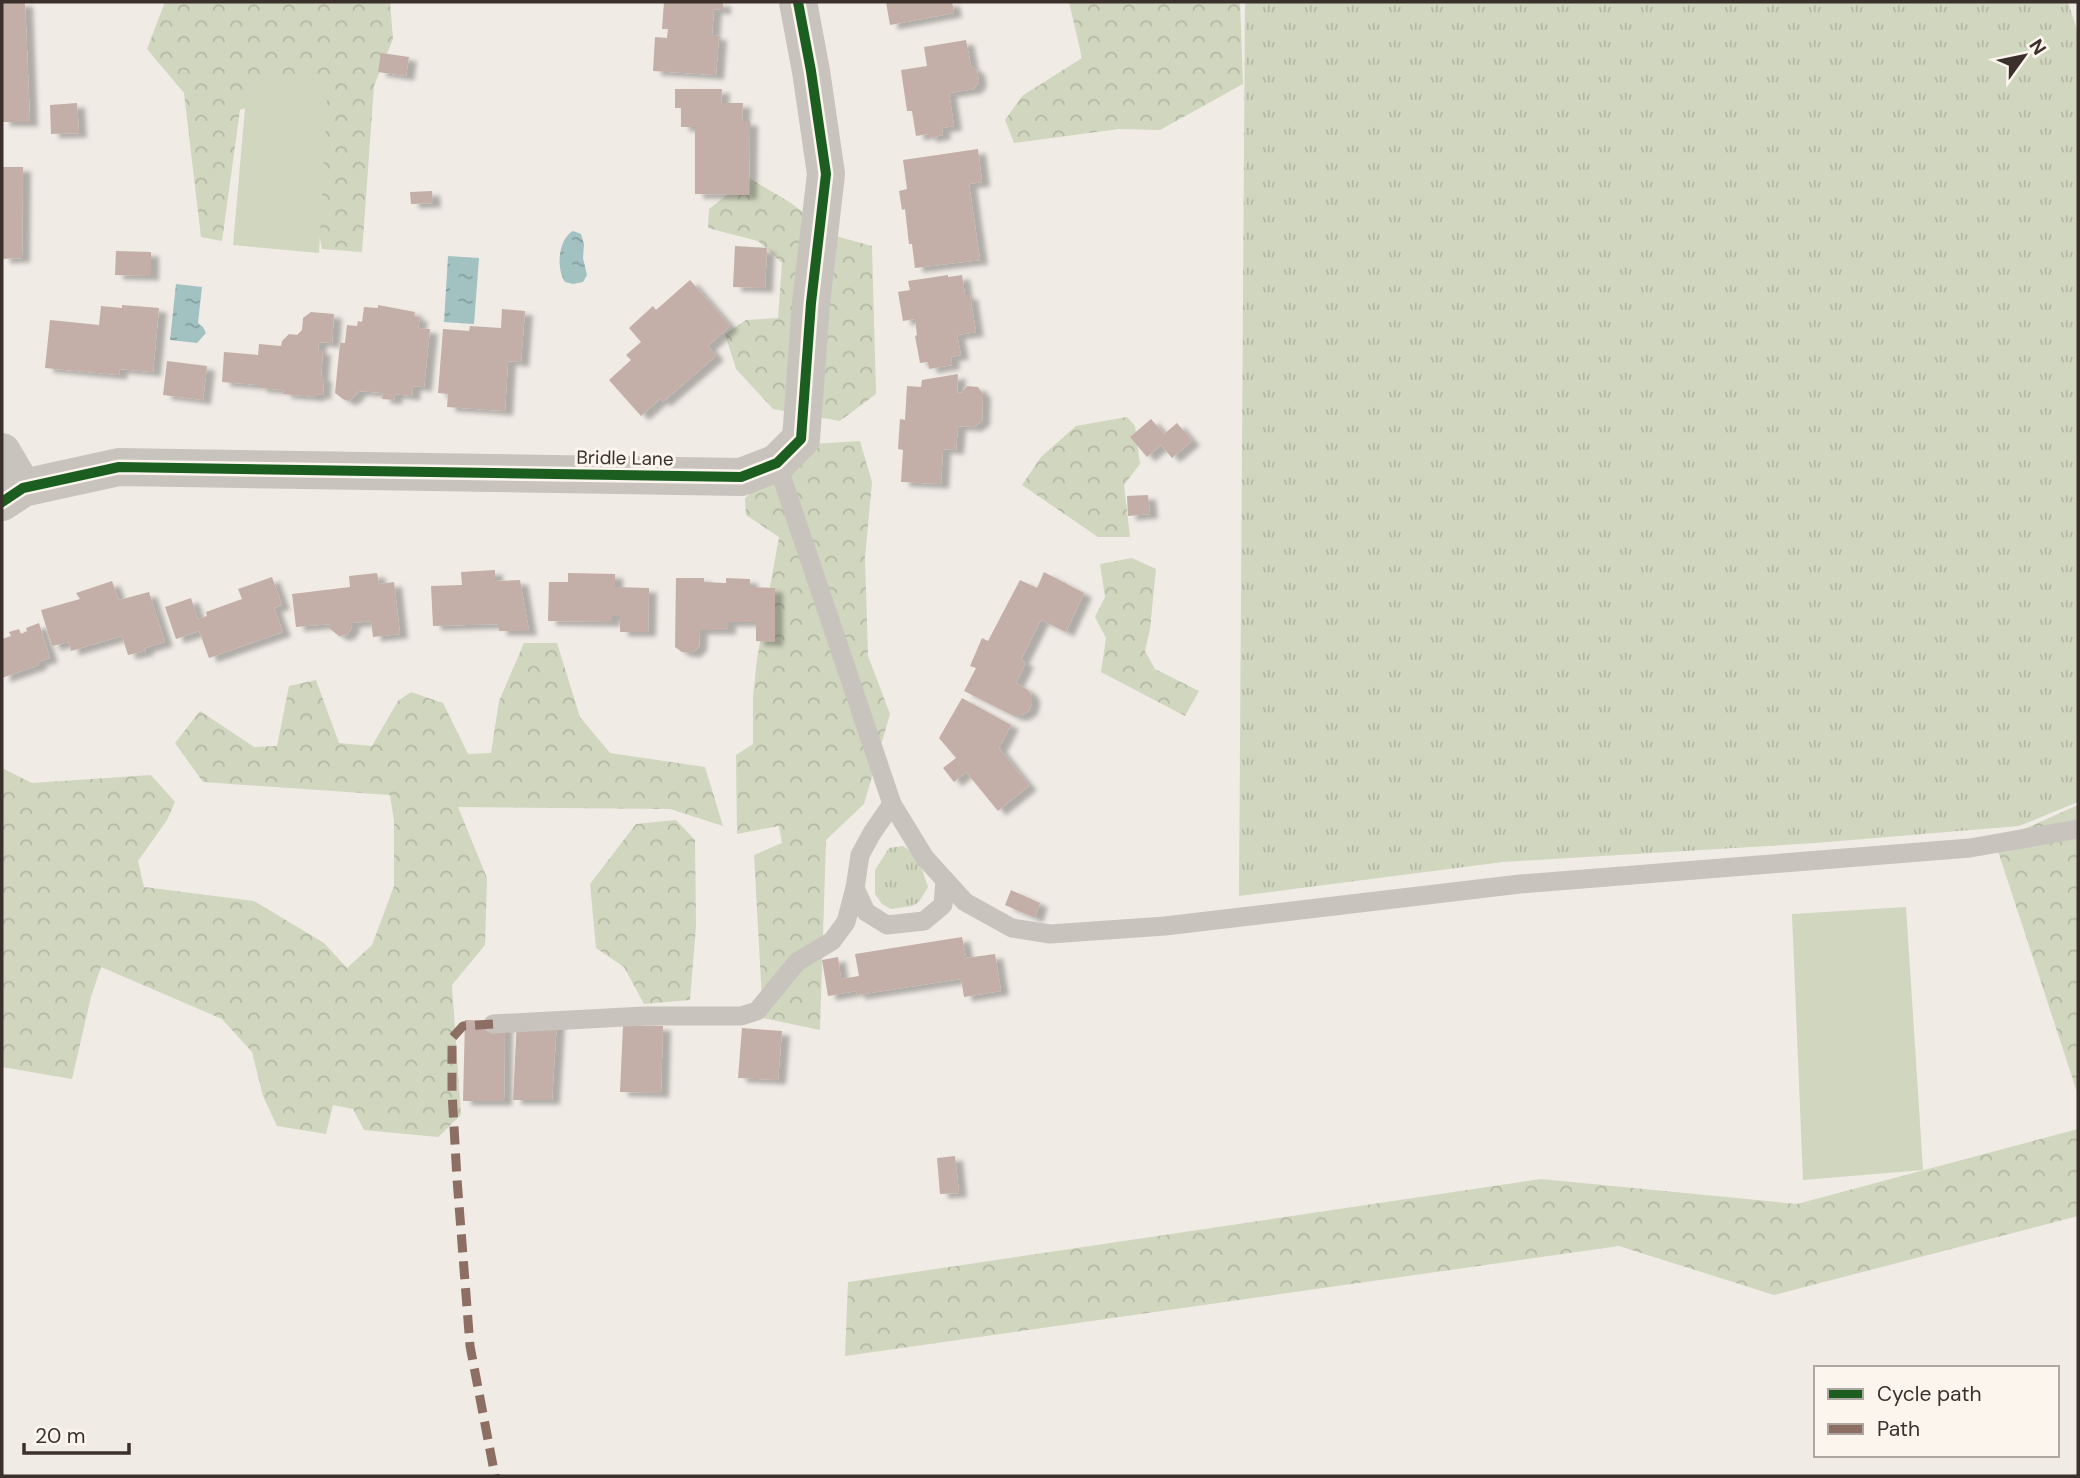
<svg xmlns="http://www.w3.org/2000/svg" width="2080" height="1478" font-family="'DM Sans',sans-serif">
<defs>
<pattern id="grass-tufts" width="24" height="20" patternUnits="userSpaceOnUse" patternTransform="scale(1.75)"><rect width="24" height="20" fill="#d1d6bf"/><path d="M3 7l-1-3M5 7V3M7 7l1-3M15 17l-1-3M17 17v-4M19 17l1-3" fill="none" stroke="#b4b8a4"/></pattern>
<pattern id="forest-crowns" width="20" height="18" patternUnits="userSpaceOnUse" patternTransform="scale(1.75)"><rect width="20" height="18" fill="#d1d6bf"/><path d="M2 6a3 3 0 1 1 6 0M12 15a3 3 0 1 1 6 0" fill="none" stroke="#b4b8a4"/></pattern>
<pattern id="water-ripples" width="26" height="14" patternUnits="userSpaceOnUse" patternTransform="scale(1.75)"><rect width="26" height="14" fill="#a1c2c1"/><path d="M2 4q2-2 4 0t4 0M15 11q2-2 4 0t4 0" fill="none" stroke="#849e9d"/></pattern>
<filter id="shadow"><feDropShadow dx="8" dy="4.5" stdDeviation="2" flood-color="#0004"/></filter>
</defs>
<rect width="100%" height="100%" fill="#f0ebe5"/>
<g fill="url(#grass-tufts)">
<polygon points="1245,2 2068,2 2078,33 2078,802 2019,826 1815,843 1503,862 1239,896"/>
<polygon points="903,846 917,855 928,887 919,902 912,906 891,909 882,904 875,894 875,870 889,848"/>
</g>
<g fill="url(#forest-crowns)">
<polygon points="165,2 390,2 393,39 374,86 362,252 322,249 310,188 301,87 240,110 222,241 201,237 184,93 147,49"/>
<polygon points="1069,2 1240,2 1243,84 1160,130 1119,129 1014,143 1005,120 1022,96 1082,58"/>
<polygon points="749,178 791,203 832,235 872,246 876,394 840,421 773,409 736,369 725,334 746,320 778,318 782,263 758,241 708,228 709,209"/>
<polygon points="1127,417 1135,426 1140,464 1124,485 1130,537 1098,537 1022,485 1041,457 1076,426"/>
<polygon points="860,441 872,482 865,558 868,656 890,714 864,804 826,840 820,1030 763,1018 754,855 782,843 779,826 737,834 736,755 753,744 753,697 757,659 779,537 746,515 745,498 812,444"/>
<polygon points="1132,558 1156,569 1150,629 1145,651 1155,669 1199,691 1185,716 1101,672 1106,638 1095,617 1105,597 1100,564"/>
<polygon points="524,643 557,643 580,717 610,753 705,767 723,826 670,809 458,807 487,878 485,945 452,985 461,1115 438,1137 364,1130 353,1109 333,1105 326,1134 277,1126 263,1096 252,1052 222,1019 101,967 91,997 72,1079 2,1067 2,768 32,783 151,775 175,802 167,820 138,861 144,887 254,901 324,943 347,968 372,945 394,886 394,821 390,795 203,782 175,743 200,711 254,747 277,746 289,686 316,680 339,743 372,746 398,701 411,692 443,703 468,754 491,753 499,701"/>
<polygon points="2078,805 2078,1095 1995,842"/>
<polygon points="676,820 695,840 696,926 690,1000 644,1004 624,967 596,948 590,884 636,824"/>
<polygon points="2078,1129 2078,1216 1774,1295 1619,1246 845,1356 848,1282 1541,1179 1797,1204"/>
</g>
<g fill="#d1d6bf">
<polygon points="248,74 328,84 319,253 233,245"/>
<polygon points="1906,907 1923,1170 1803,1180 1792,914"/>
</g>
<g fill="url(#water-ripples)">
<path d="M573,231L581,234L584,244L583,258L587,275L583,282L573,284L565,282C556,269 558,239 573,231Z"/>
<polygon points="448,256 479,258 474,324 444,322"/>
<polygon points="176,284 202,287 198,323 203,327 206,333 197,343 170,340"/>
</g>
<g fill="#c3afa7" filter="url(#shadow)">
<polygon points="2,2 25,2 30,122 2,122"/>
<polygon points="664,2 723,2 723,10 714,9 712,35 719,36 716,75 653,71 655,37 667,38 668,29 662,29"/>
<polygon points="886,2 952,2 954,13 890,25"/>
<polygon points="966,40 971,66 977,70 979,82 974,89 949,93 954,126 942,128 943,135 928,138 928,134 916,136 912,111 907,111 901,70 927,66 924,47"/>
<polygon points="381,53 409,57 406,76 378,72"/>
<polygon points="675,89 722,89 721,103 743,103 742,121 750,121 749,195 695,194 695,127 681,127 681,108 675,108"/>
<polygon points="77,103 79,133 51,134 50,105"/>
<polygon points="978,149 982,182 969,184 980,260 915,268 912,244 909,244 905,209 902,210 899,191 907,189 903,160"/>
<polygon points="2,167 23,167 22,258 2,259"/>
<polygon points="432,191 433,203 411,204 410,192"/>
<polygon points="735,246 767,248 765,288 733,287"/>
<polygon points="116,251 151,252 151,276 115,275"/>
<polygon points="948,275 948,277 962,275 965,295 970,295 976,332 957,335 961,355 951,357 952,365 929,369 928,362 920,363 915,336 917,335 915,319 903,321 898,292 910,290 908,281"/>
<polygon points="690,280 730,326 708,346 716,356 663,402 660,399 641,416 609,380 631,360 626,355 641,342 629,328 653,306 656,310"/>
<polygon points="122,305 159,308 153,372 120,369 119,375 45,368 50,320 99,325 101,306 122,308"/>
<polygon points="378,305 415,312 414,316 420,317 418,328 430,329 424,387 413,386 412,396 395,394 394,400 382,399 383,393 359,391 353,398 348,401 343,399 335,393 340,343 345,343 347,325 357,326 358,321 362,322 364,307 378,308"/>
<polygon points="502,309 525,311 521,362 508,361 505,411 447,407 448,394 438,393 443,329 469,331 470,326 501,328"/>
<polygon points="311,312 334,314 332,343 319,342 318,350 323,350 321,377 324,377 323,395 317,394 317,397 283,394 284,390 259,388 259,385 222,382 224,352 258,355 259,344 281,346 282,341 289,334 297,335 302,330 303,318"/>
<polygon points="167,361 207,366 203,400 163,395"/>
<polygon points="958,374 957,392 961,393 967,386 978,387 983,394 982,421 974,427 958,426 956,450 943,449 941,484 901,482 903,450 898,449 900,419 905,420 907,386 921,387 922,380"/>
<polygon points="1151,419 1164,434 1177,423 1192,441 1172,458 1161,445 1147,457 1130,437"/>
<polygon points="1148,495 1150,514 1128,516 1127,496"/>
<polygon points="495,570 495,581 520,580 529,631 499,631 499,624 433,626 431,586 462,585 461,572"/>
<polygon points="1044,572 1084,593 1066,632 1041,620 1021,660 1026,663 1016,683 1028,690 1032,696 1032,703 1029,711 1021,716 1014,716 964,691 976,668 970,666 982,638 988,641 1020,580 1037,588"/>
<polygon points="377,573 379,584 394,582 400,634 373,637 371,621 352,623 352,627 347,635 339,636 330,629 330,624 296,627 292,594 350,587 349,576"/>
<polygon points="568,573 615,574 615,587 649,588 648,632 620,632 620,616 612,616 612,622 548,621 549,582 568,582"/>
<polygon points="272,577 282,605 274,608 283,632 209,658 199,631 176,639 165,607 191,598 198,619 207,616 206,612 242,599 238,589"/>
<polygon points="676,578 704,578 704,582 726,583 726,578 750,579 750,587 775,588 775,642 756,641 756,622 728,622 728,630 700,630 699,647 692,653 682,652 675,647"/>
<polygon points="112,581 119,600 149,592 165,642 145,648 146,651 128,655 122,636 71,651 69,642 52,646 41,610 80,599 76,593"/>
<polygon points="39,623 50,658 38,662 39,665 2,678 2,639 11,636 9,632 19,629 21,634 27,631 26,628"/>
<polygon points="962,698 1011,725 999,748 1029,786 998,811 966,772 954,782 943,768 956,758 939,738"/>
<polygon points="1011,890 1040,903 1035,918 1005,905"/>
<polygon points="962,937 966,958 995,954 1001,991 964,997 961,979 857,995 856,991 828,996 822,960 838,957 841,979 859,976 855,954"/>
<polygon points="465,1020 505,1021 504,1101 463,1101"/>
<polygon points="517,1020 557,1021 552,1100 513,1100"/>
<polygon points="623,1025 663,1026 661,1093 620,1092"/>
<polygon points="742,1028 782,1031 778,1080 738,1078"/>
<polygon points="955,1156 959,1193 940,1194 937,1158"/>
</g>
<g fill="none" stroke-linecap="round" stroke-linejoin="round">
<g stroke="#c9c3be" stroke-width="19">
<polyline points="777,463 892,804 925,858 965,902 1012,928 1050,934 1165,926 1520,884 1970,848 2078,829"/>
<polyline points="892,804 872,833 860,855 855,888 866,912 887,925 924,921 943,905 945,880"/>
<polyline points="493,1024 644,1016 741,1016 757,1011 797,962 832,941 846,922 855,888"/>
</g>
<g stroke="#c9c3be" stroke-width="38">
<polyline points="2,452 23,488"/>
<polyline points="2,502 23,488 119,467 741,477 777,463 801,439 811,303 826,174 811,71 798,2"/>
</g>
<polyline stroke="#8d6e63" stroke-width="9" stroke-dasharray="18 9" stroke-linecap="butt" points="493,1024 463,1026 452,1038 452,1092 457,1179 470,1346 495,1476"/>
<g stroke="#fbf5ee" stroke-width="15">
<polyline id="cycleway" points="2,502 23,488 119,467 741,477 777,463 801,439 811,303 826,174 811,71 798,2"/>
</g>
<use href="#cycleway" stroke="#1b5e20" stroke-width="10"/>
</g>
<g text-anchor="middle" dominant-baseline="central" stroke-width="6" stroke-linejoin="round" paint-order="stroke">
<g font-size="19" fill="#3b302b" stroke="#fbf5ee">
<text transform="translate(625 458) rotate(1)">Bridle Lane</text>
</g>
</g>
<rect width="2080" height="1478" fill="none" stroke="#3b302b" stroke-width="7"/>
<rect x="1814" y="1366" width="245" height="91" fill="#fbf5ee" stroke="#aea6a0" stroke-width="2"/>
<rect x="1828" y="1389" width="35" height="10" fill="#1b5e20" stroke="#aea6a0" stroke-width="2"/>
<text x="1877" y="1401" font-size="21" fill="#3b302b">Cycle path</text>
<rect x="1828" y="1424" width="35" height="10" fill="#8d6e63" stroke="#aea6a0" stroke-width="2"/>
<text x="1877" y="1436" font-size="21" fill="#3b302b">Path</text>
<g transform="translate(2024 56) rotate(57)" stroke="#fbf5ee" stroke-width="5" paint-order="stroke">
<path d="M0-5L12 26L0 18L-12 26Z" fill="#3b302b"/>
<text y="-10" font-size="19" font-weight="bold" text-anchor="middle" fill="#3b302b">N</text>
</g>
<path d="M24 1443v10h105v-10" fill="none" stroke="#3b302b" stroke-width="3.5"/>
<text x="35" y="1443" font-size="21" fill="#3b302b" stroke="#fbf5ee" stroke-width="5" paint-order="stroke">20 m</text>
</svg>
